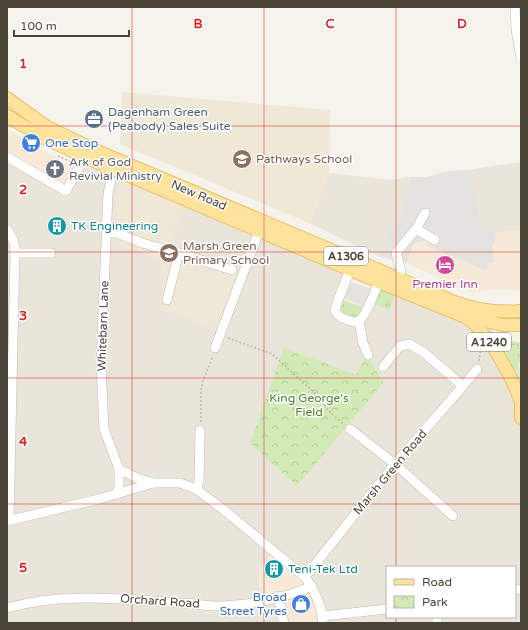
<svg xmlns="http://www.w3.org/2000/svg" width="528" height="630" font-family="'Varela Round',sans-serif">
<defs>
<pattern id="grass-tufts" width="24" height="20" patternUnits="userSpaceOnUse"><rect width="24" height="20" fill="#d2eab5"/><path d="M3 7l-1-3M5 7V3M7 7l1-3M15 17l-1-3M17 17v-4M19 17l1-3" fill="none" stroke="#b6ca9c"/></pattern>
<pattern id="park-crowns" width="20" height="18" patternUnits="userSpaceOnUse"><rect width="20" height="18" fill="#d2eab5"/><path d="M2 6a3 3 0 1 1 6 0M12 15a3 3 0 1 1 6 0" fill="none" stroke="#b6ca9c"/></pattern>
</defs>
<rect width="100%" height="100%" fill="#f6f3ec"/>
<g fill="#eae5da" fill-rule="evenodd">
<path d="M83,161L260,234L347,276L337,317L361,331L380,286L488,324L521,369V623H323L276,597L280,623H7V162L69,197L80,165ZM121,178L170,241L238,269L162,308V261ZM284,347L356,375L367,354L381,380L297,486ZM387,567H515V617H387Z"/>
<polygon points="521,162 521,232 513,230 496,233 481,222 470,170 479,168"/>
<polygon points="329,173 392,180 410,177 403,209 378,256 309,223"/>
</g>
<g fill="#f7ead8">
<polygon points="7,129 78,171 69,197 7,162"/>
<polygon points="470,170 481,222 496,233 513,230 521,232 521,291 495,289 473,293 406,263 378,256 403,209 410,177 428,177 447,171"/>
<polygon points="274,551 305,577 323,623 281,623 276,597 262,600 258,581 260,568"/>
</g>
<g fill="#efe8d6">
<polygon points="122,92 330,110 329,173 309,223 120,144"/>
<polygon points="121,178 187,206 170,241 238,269 216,330 162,308 162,261 119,244 115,194"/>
</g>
<g fill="url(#grass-tufts)">
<polygon points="380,288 396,294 389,310 374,304"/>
<polygon points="341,299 365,308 363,313 356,318 346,316 340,312 339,303"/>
<polygon points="492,336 521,343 521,357 517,371 513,371"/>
</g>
<polygon fill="url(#park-crowns)" points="284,347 356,375 367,353 381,380 384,382 297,486 250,443"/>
<g fill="#e5e3e0">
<polygon points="470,170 481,222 496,233 495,241 492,244 494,263 489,263 486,271 427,246 429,240 414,243 406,263 378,256 403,209 410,177 428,177 447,171"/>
<polygon points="348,281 372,289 365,307 342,298"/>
</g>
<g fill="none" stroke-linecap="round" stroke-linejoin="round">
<g stroke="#c2bbae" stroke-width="10">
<g id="minor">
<polyline points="515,7 516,30 521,58"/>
<polyline points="7,157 66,191 85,157"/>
<polyline points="111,181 108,193 101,364 104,429 119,469 119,487 117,494"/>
<polyline points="7,229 14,242 15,253 9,520"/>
<polyline points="416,229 435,240"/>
<polyline points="106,233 117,233 142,243 179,253 232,270"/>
<polyline points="15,253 51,253"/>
<path d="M352,265L338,300L335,311C338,316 341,318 347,320C350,321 355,323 359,321C366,317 377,286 381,277"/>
<polyline points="396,283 401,271 396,253 416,229 425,213"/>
<polyline points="167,300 179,253"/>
<polyline points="359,321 363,343 368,355"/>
<polyline points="215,348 261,226"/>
<polyline points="383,367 400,346 409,344 423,352 463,386"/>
<polyline points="350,429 395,464 453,516"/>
<path d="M119,469L137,478L153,483H180L196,489L224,510L305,577C315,591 322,605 323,623"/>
<polyline points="196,489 199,483 200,430"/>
<polyline points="7,521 99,499 153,483"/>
<polyline points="305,577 395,464 463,386 477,369"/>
<polyline points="515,590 521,589"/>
<polyline points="278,596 284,623"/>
<path d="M7,608C64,592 122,599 180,603C192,603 205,606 217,606C246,606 285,598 312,586"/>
<polyline points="323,616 387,609"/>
<polyline points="437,617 437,623"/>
</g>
</g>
<g stroke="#e6c16a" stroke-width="14">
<g id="major">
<path d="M7,98L47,127L104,154L452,301C475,310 497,313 521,311"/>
<polyline points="7,116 42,137 85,157 379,282 463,316 503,325 521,325"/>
<path d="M467,318C487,330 513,379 521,402"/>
<polyline points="521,401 521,418"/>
</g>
</g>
<g stroke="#c4b79f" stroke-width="1.5" stroke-dasharray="2 2" stroke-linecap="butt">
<polyline points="58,156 73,163"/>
<polyline points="228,338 272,354 316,394 329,411 344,425"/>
<polyline points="501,341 521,346"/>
<polyline points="479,361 481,347"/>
<polyline points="201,422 201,390 203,381 213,356"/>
</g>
<use href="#minor" stroke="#fff" stroke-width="9"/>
<use href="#major" stroke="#ffe39c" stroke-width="12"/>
</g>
<path fill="none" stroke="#d62828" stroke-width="1" stroke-opacity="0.55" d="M132,7V623M264,7V623M396,7V567M7,126H521M7,252H521M7,378H521M7,504H521M396,617V623"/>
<defs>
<g id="office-disc" transform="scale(1)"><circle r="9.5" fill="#5c6f8a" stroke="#fff"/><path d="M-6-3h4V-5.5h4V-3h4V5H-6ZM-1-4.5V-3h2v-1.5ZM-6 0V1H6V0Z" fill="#fff"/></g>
<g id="supermarket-disc" transform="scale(1)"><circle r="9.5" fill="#3f7fe0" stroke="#fff"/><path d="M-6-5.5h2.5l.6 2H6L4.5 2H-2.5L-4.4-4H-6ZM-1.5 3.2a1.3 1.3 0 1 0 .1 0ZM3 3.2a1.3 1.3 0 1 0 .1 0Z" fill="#fff"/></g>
<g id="school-disc" transform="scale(1)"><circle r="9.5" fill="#8d6e63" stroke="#fff"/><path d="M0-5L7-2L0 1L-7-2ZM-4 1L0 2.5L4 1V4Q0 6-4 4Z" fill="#fff"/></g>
<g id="church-disc" transform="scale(1)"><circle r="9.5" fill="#6b7280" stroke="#fff"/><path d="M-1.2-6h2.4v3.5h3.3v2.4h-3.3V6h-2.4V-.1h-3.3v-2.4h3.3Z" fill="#fff"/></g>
<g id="building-disc" transform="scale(1)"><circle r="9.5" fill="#0f9aa8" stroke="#fff"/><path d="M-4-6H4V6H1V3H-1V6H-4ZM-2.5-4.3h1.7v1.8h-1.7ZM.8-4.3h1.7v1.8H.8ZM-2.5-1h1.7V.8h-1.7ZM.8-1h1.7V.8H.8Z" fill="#fff"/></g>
<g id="hotel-disc" transform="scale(1)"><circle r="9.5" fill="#d1479c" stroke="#fff"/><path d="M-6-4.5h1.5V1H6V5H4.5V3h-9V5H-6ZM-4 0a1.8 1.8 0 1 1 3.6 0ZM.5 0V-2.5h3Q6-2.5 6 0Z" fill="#fff"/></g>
<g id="shop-disc" transform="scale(1)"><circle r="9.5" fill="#3f7fe0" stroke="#fff"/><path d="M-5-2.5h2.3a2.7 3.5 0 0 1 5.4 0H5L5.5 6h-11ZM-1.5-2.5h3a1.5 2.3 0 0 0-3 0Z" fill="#fff"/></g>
</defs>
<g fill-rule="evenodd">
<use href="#office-disc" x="94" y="119"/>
<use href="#supermarket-disc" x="31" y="143"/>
<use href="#school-disc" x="242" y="159"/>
<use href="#church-disc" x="55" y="169"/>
<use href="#building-disc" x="57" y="226"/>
<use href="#school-disc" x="169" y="253"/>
<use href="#hotel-disc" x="445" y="265"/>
<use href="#building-disc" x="274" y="569"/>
<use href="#shop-disc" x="301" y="604"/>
</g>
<g text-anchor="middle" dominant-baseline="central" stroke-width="3" stroke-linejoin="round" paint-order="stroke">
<g fill="#fff" stroke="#817c74" stroke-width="1">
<rect x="324" y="247" width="44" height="18" rx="3"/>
<rect x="467" y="333" width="44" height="18" rx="3"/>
</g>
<g font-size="11" font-weight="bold" fill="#4b4439">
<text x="346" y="256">A1306</text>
<text x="489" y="342">A1240</text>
</g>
<g font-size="12" fill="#4e5e75" stroke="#fff" text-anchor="start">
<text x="108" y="112">Dagenham Green<tspan x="108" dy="14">(Peabody) Sales Suite</tspan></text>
</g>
<g font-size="12" fill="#366cbe" stroke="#fff" text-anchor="start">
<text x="45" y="143">One Stop</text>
<text x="287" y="597" text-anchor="end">Broad<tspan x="287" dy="14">Street Tyres</tspan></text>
</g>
<g font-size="12" fill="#785e54" stroke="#fff" text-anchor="start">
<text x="256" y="159">Pathways School</text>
<text x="183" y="246">Marsh Green<tspan x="183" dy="14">Primary School</tspan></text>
</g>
<g font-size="12" fill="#5b616d" stroke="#fff" text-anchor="start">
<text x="69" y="162">Ark of God<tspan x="69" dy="14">Revivial Ministry</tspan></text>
</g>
<g font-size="12" fill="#4b4439" stroke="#fff">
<text transform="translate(199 195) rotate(23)">New Road</text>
<text transform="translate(103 326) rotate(-88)">Whitebarn Lane</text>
<text transform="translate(390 472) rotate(-50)">Marsh Green Road</text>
<text transform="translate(160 601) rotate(4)">Orchard Road</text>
</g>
<g font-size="12" fill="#0d838f" stroke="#fff" text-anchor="start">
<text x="71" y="226">TK Engineering</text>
<text x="288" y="569">Teni-Tek Ltd</text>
</g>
<g font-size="12" fill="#b23c85" stroke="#fff">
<text x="445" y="284">Premier Inn</text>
</g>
<g font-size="12" fill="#4a7f2a" stroke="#fff">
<text x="309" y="398">King George's<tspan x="309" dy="14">Field</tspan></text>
</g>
</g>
<g font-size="13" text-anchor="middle" font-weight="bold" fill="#d62828" stroke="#fff" stroke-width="3" stroke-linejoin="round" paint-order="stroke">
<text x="198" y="28">B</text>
<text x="330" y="28">C</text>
<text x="462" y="28">D</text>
<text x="23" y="68">1</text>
<text x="23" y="194">2</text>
<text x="23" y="320">3</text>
<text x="23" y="446">4</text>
<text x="23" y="572">5</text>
</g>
<rect width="528" height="630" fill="none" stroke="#4b4439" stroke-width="16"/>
<rect x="386" y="566" width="130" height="52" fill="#ffffff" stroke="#b7b4b0"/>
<rect x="394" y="579" width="20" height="6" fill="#ffe39c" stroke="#b7b4b0"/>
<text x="422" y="586" font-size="12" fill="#4b4439">Road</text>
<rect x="394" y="596" width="20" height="12" fill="url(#park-crowns)" stroke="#b7b4b0"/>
<text x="422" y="606" font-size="12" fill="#4b4439">Park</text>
<path d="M14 30v6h115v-6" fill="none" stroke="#4b4439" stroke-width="2"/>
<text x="20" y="30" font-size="12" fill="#4b4439" stroke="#ffffff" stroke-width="3" paint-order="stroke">100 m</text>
</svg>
